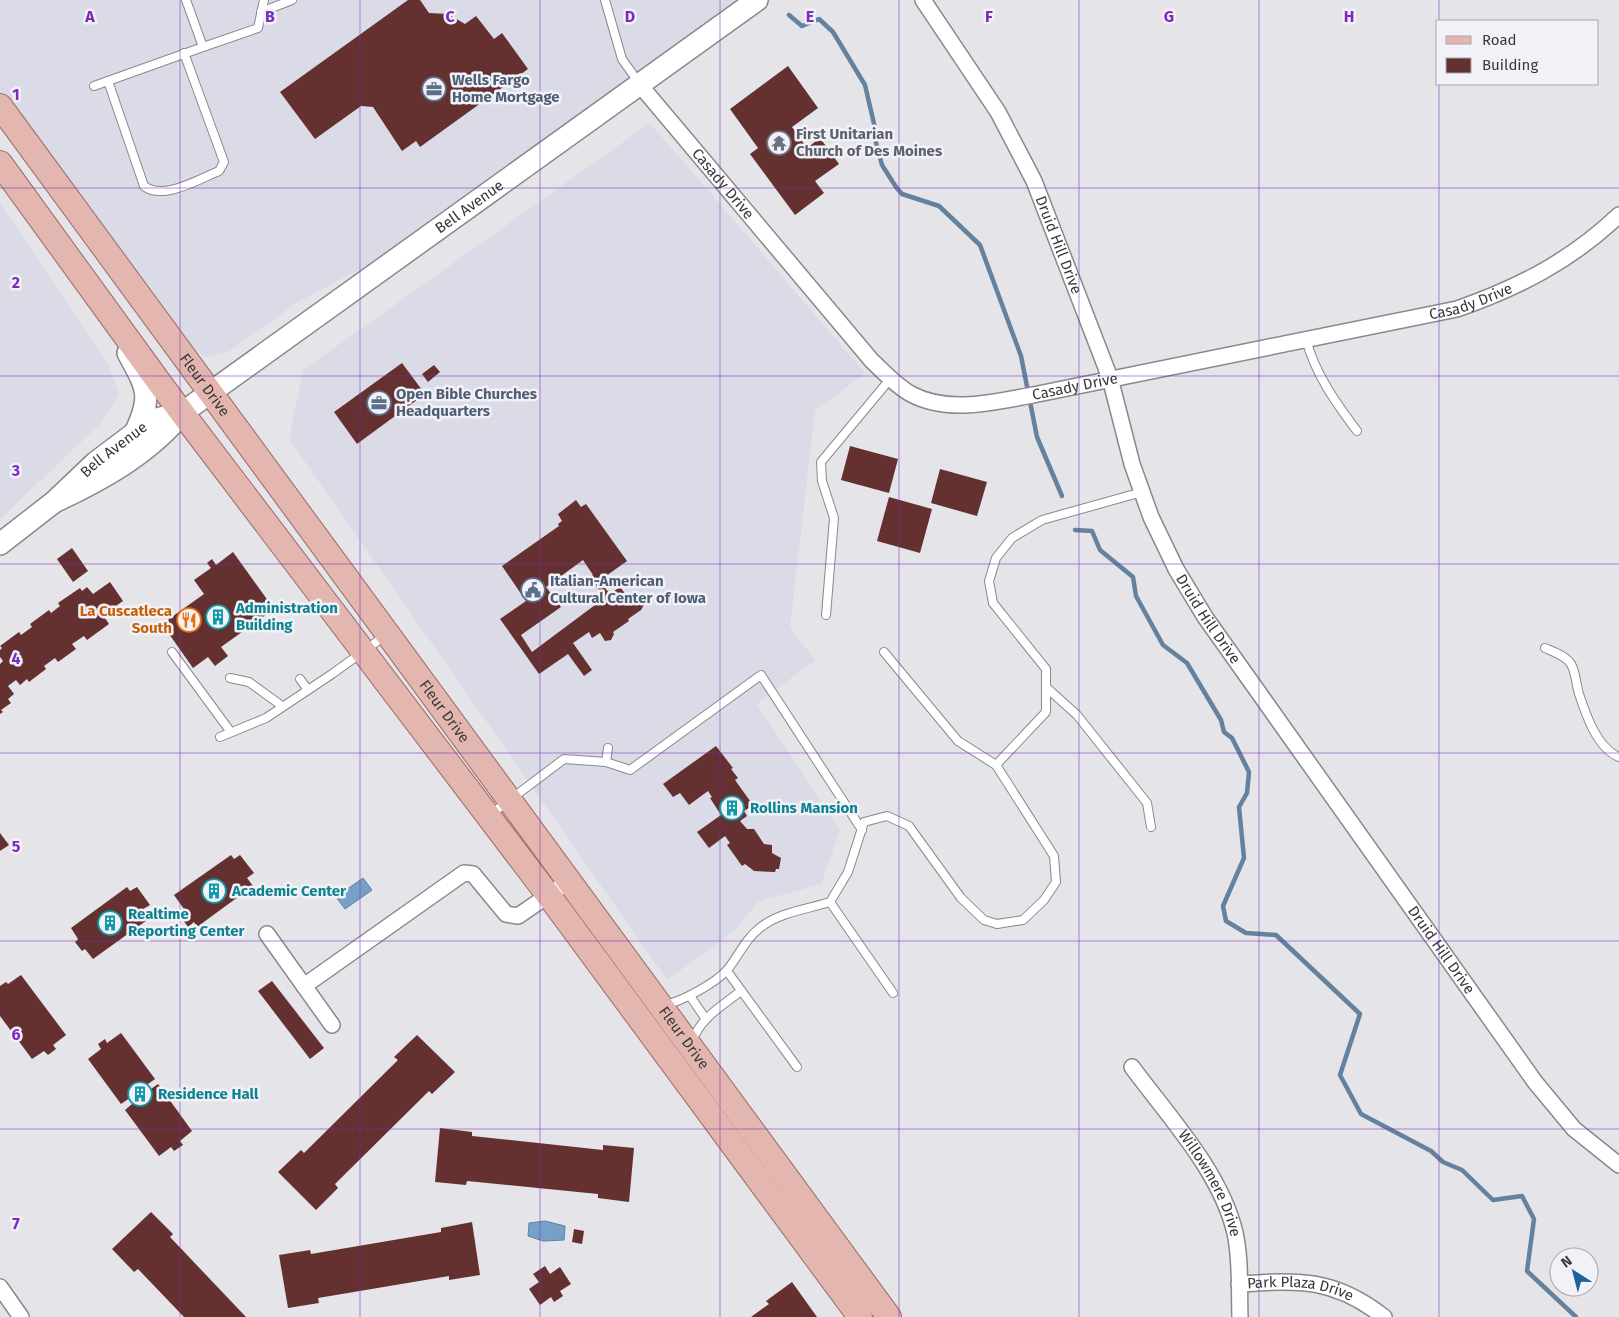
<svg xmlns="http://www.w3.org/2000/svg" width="1619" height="1317" font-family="'Fira Sans',sans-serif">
<rect width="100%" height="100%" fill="#e4e4e9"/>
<g fill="#dbdbe8">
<polygon points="0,0 757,0 587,123 364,267 298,302 230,351 208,357 189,349 0,106"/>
<polygon points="650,123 865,373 815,411 790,627 815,660 757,704 840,830 821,884 757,902 738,928 667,980 289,439 303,370"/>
<polygon points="0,203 107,362 119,394 101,423 0,519"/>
</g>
<g fill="#77a0c9" stroke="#64819e">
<polygon points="363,878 372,890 345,909 336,897"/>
<polygon points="545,1221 565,1226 564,1240 543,1241 528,1236 529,1223"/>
</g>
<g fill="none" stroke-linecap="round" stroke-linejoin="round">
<g stroke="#64819e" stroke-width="4.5">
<polyline points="789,15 802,26 819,19 833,32 865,85 875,128 874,135 882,165 896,187 902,194 939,206 980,245 1021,356 1037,437 1062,496"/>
<polyline points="1075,530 1092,531 1100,550 1133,577 1136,596 1163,645 1187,663 1221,720 1224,732 1232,738 1249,772 1247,793 1239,807 1244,858 1223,906 1226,921 1246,933 1276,935 1360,1014 1340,1075 1361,1114 1431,1151 1443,1162 1462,1170 1493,1200 1522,1196 1534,1219 1527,1271 1576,1317"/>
</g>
</g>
<g fill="#643030" fill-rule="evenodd">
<polygon points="408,0 420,0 429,13 448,14 465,24 476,16 494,39 502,33 528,69 420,147 416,141 402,151 373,107 361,106 315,139 280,92"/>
<polygon points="788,66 818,108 792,127 807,148 820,138 839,164 815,181 824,193 795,215 750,154 758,148 730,109"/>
<polygon points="402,363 425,394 357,444 334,412"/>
<polygon points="434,365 440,372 428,382 422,374"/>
<polygon points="850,446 898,459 889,493 841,480"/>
<polygon points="940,469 987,482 977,516 931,503"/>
<polygon points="889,497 932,509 920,553 877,541"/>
<path d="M576,500L581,507L586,504L627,561L599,581L610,594L620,587L627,596L636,592L645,603L641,610L628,619L629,621L613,632L614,634L611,640L605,641L600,633L592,638L589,632L573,643L592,670L584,676L568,654L539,674L500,619L526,601L502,566L559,526L558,524L562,521L558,514ZM583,560L593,575L590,577L600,591L602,596L599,602L532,652L521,635L561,607L546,587Z"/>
<polygon points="72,548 88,571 73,582 57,559"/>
<polygon points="233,552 274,609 221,647 228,656 215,666 208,657 193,668 162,624 204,594 194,580 211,568 207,563 212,559 216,565"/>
<polygon points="110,582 123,601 110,610 113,613 105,618 109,624 87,640 84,636 72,644 76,649 58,662 55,658 44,666 46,669 29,682 27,679 20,685 16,680 8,686 14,694 8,699 11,703 1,710 3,712 0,714 0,664 3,661 0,657 0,650 2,648 0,646 19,632 21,635 32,627 30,624 49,610 51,613 60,606 58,603 80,588 82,591 87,587 93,594"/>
<polygon points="716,746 733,768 731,769 738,778 735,780 753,805 744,811 747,816 740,821 747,829 754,829 764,844 772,845 772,853 781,858 779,869 776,869 775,872 754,871 745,864 742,866 727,845 730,843 725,836 709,848 697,832 721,815 710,798 712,797 708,791 689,805 680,793 673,797 663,784"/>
<polygon points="0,833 9,845 0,851"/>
<polygon points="231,855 234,859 240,855 254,873 247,878 253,886 197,927 194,922 188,927 178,913 184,909 174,895"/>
<polygon points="127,887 130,891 137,887 150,905 143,909 150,918 93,959 85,949 82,951 75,942 78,939 71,928"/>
<polygon points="21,975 66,1035 53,1045 56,1049 48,1055 44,1051 32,1059 0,1016 0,986 6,982 8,984"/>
<polygon points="272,981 324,1048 310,1059 258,991"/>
<polygon points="121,1033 155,1079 141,1089 144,1094 158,1084 192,1131 180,1141 183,1145 174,1151 171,1147 159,1156 125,1110 138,1099 134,1095 121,1104 88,1059 101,1049 98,1044 105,1039 107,1043"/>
<polygon points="417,1035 455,1072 432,1094 429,1091 335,1184 338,1188 316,1210 278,1172 301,1150 304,1153 398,1060 394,1057"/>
<polygon points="440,1128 472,1132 472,1136 603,1150 603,1145 634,1148 629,1202 598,1198 598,1194 467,1181 466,1185 435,1182"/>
<polygon points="151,1212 173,1234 170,1237 246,1317 184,1317 138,1269 134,1272 112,1249"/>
<polygon points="472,1222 480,1275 449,1280 449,1276 318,1298 319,1303 288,1308 279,1255 310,1250 311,1254 441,1232 441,1228"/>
<polygon points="574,1229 584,1231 582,1244 572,1242"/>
<polygon points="545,1266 550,1274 560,1267 571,1284 560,1291 563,1296 554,1302 551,1297 540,1305 529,1289 539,1282 533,1274"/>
<polygon points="792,1282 817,1317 751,1317 769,1304 766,1301"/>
</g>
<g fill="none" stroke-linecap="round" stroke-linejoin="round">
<g stroke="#89898d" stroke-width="10">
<g id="lane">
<polyline points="186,0 203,47 258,28 264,0"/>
<polyline points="605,0 622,59 639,83"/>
<polyline points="261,12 292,0"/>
<path d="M108,81L144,186C163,201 199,179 219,171L224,162L184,53"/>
<polyline points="94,86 203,47"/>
<path d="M1306,339C1315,374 1336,403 1357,431"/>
<polyline points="826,615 834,518 822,481 821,462 891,378"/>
<path d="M1545,648C1554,652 1566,656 1571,664C1576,673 1576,684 1579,694C1586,715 1597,748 1619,757"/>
<polyline points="172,652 230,731"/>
<polyline points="884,652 958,741 996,765"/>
<polyline points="230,678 249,682 282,706"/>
<polyline points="300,679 308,690"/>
<polyline points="1047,688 1077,715 1147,803 1151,827"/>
<polyline points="220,737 266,718 332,674 386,635"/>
<polyline points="606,762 608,748"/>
<polyline points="491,814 564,759 606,762 630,770 761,675 862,830"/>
<polyline points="830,902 893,993"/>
<polyline points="727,971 797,1067"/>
<polyline points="690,996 705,1018"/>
<path d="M664,1005C681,1002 716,983 728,969C739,955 746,938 761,927C780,912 808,909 830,902L848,872L864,822L887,816L909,826L961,898L984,920L997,924L1023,920L1044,900L1056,882L1054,856L996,765L1046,712V669L993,603L989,581L996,558L1012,538L1042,520L1142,492"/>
<path d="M692,1042C700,1018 722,1006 741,991"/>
</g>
</g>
<g stroke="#89898d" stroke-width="18">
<g id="street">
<path id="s1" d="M923,0L998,112L1034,181L1110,378L1132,464L1151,517L1176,569L1205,617L1535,1082L1574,1129L1619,1165"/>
<path id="s2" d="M640,85L872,361C884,372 896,386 911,394C948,414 994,402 1033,395L1457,309C1518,288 1572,260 1619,215"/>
<polyline points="267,934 332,1025"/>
<polyline points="304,986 464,873 473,874 506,914 518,916 569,881"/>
<path id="s3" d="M1132,1067C1168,1116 1221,1172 1235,1233C1241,1260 1239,1289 1240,1317"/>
<path id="s4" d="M1239,1284C1300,1280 1334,1278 1384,1317"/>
<polyline points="0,1287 21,1317"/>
</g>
</g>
<g stroke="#89898d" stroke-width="24">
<g id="secondary">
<path d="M128,353C147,388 153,395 135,433"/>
<path id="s5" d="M54,502C101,480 149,454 182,413L757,0"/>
<path id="s6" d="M0,544L54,502L95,463L152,420L182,413"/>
</g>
</g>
<g stroke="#9b6a64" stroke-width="26">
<g id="primary">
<path id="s7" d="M0,106L889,1317"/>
<polyline points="0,163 164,389 555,904 860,1317"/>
</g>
</g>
<use href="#lane" stroke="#fff" stroke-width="8"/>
<use href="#street" stroke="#fff" stroke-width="15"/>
<use href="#secondary" stroke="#fff" stroke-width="21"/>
<use href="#primary" stroke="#e3b6af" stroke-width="24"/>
</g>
<path fill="none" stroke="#7b2cbf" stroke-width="1" stroke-opacity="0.55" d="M180,0V1317M360,0V1317M540,0V1317M720,0V1317M899,0V1317M1079,0V1317M1259,0V1317M1439,0V21M1439,84V1317M0,188H1619M0,376H1619M0,564H1619M0,753H1619M0,941H1619M0,1129H1619"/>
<defs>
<g id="office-ring" transform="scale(1.25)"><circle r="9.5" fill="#f1f1f7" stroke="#5c6f8a" stroke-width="1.5"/><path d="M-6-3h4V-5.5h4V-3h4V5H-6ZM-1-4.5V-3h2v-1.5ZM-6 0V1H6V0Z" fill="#5c6f8a"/></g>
<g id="temple-ring" transform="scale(1.25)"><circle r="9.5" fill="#f1f1f7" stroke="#6b7280" stroke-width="1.5"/><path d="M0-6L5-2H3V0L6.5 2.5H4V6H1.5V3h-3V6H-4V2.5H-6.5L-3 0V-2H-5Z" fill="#6b7280"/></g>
<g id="civic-ring" transform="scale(1.25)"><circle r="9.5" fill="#f1f1f7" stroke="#5c6f8a" stroke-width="1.5"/><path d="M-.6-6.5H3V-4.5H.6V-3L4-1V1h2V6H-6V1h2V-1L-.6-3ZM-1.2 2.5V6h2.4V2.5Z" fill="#5c6f8a"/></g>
<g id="building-ring" transform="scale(1.25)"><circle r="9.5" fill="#f1f1f7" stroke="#0f9aa8" stroke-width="1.5"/><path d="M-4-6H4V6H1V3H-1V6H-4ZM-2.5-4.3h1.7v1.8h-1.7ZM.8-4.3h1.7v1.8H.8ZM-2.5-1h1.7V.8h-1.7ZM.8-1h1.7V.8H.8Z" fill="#0f9aa8"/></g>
<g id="restaurant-ring" transform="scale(1.25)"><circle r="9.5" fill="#f1f1f7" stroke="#e8710a" stroke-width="1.5"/><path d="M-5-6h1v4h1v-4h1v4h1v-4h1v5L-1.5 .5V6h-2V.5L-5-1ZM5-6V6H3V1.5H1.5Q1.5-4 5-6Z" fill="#e8710a"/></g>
</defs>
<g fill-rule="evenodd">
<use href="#office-ring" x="434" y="89"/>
<use href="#temple-ring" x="779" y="143"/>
<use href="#office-ring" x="379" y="403"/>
<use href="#civic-ring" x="533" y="590"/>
<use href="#building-ring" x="218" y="617"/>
<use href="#restaurant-ring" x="189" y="620"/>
<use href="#building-ring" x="732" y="808"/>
<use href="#building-ring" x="214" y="891"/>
<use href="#building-ring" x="110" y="923"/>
<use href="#building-ring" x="140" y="1094"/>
</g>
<g text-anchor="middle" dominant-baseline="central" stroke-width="5" stroke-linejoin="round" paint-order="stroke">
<g font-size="15" font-weight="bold" fill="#4e5e75" stroke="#f1f1f7" text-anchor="start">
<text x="452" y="80">Wells Fargo<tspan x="452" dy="17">Home Mortgage</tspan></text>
<text x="396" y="394">Open Bible Churches<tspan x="396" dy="17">Headquarters</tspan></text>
<text x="550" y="581">Italian-American<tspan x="550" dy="17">Cultural Center of Iowa</tspan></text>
</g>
<g font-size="15" font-weight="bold" fill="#5b616d" stroke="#f1f1f7" text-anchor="start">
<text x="796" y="134">First Unitarian<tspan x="796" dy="17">Church of Des Moines</tspan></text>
</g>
<g font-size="15" fill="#38383a" stroke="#f1f1f7">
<text stroke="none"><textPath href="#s2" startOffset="129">Casady Drive</textPath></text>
<text stroke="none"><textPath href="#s5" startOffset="511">Bell Avenue</textPath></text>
<text stroke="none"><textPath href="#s1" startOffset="281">Druid Hill Drive</textPath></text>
<text stroke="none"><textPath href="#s2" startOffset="984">Casady Drive</textPath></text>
<text stroke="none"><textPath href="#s7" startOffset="346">Fleur Drive</textPath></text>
<text stroke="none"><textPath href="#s2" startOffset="579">Casady Drive</textPath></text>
<text stroke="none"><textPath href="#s6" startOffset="148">Bell Avenue</textPath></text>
<text stroke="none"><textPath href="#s1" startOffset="686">Druid Hill Drive</textPath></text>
<text stroke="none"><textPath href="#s7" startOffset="751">Fleur Drive</textPath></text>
<text stroke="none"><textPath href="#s1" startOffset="1091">Druid Hill Drive</textPath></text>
<text stroke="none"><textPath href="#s7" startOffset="1156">Fleur Drive</textPath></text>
<text stroke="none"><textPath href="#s3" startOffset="141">Willowmere Drive</textPath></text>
<text stroke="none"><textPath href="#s4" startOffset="62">Park Plaza Drive</textPath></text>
</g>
<g font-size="15" font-weight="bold" fill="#0d838f" stroke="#f1f1f7" text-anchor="start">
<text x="236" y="608">Administration<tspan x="236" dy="17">Building</tspan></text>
<text x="750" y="808">Rollins Mansion</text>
<text x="232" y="891">Academic Center</text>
<text x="128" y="914">Realtime<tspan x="128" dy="17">Reporting Center</tspan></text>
<text x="158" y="1094">Residence Hall</text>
</g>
<g font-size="15" font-weight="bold" fill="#c56008" stroke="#f1f1f7" text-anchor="end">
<text x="172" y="611">La Cuscatleca<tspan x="172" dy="17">South</tspan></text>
</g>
</g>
<g font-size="16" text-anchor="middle" font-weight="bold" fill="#7b2cbf" stroke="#f1f1f7" stroke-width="5" stroke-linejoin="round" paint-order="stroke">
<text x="90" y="22">A</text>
<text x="270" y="22">B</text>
<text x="450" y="22">C</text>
<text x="630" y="22">D</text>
<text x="810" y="22">E</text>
<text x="989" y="22">F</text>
<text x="1169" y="22">G</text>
<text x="1349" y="22">H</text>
<text x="16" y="100">1</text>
<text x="16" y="288">2</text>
<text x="16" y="476">3</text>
<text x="16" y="664">4</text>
<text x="16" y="852">5</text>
<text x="16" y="1040">6</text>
<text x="16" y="1229">7</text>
</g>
<rect x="1436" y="20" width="162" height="65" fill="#f1f1f7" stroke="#a7a7ab"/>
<rect x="1446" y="36" width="25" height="8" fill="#e3b6af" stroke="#a7a7ab"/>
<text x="1482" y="45" font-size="15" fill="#38383a">Road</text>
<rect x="1446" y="58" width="25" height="15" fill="#643030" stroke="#a7a7ab"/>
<text x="1482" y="70" font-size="15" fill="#38383a">Building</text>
<g transform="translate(1574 1272) rotate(324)"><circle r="24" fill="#f1f1f7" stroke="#a7a7ab"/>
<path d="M0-4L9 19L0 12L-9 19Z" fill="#1c6498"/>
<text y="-8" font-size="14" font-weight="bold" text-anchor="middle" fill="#38383a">N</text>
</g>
</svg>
